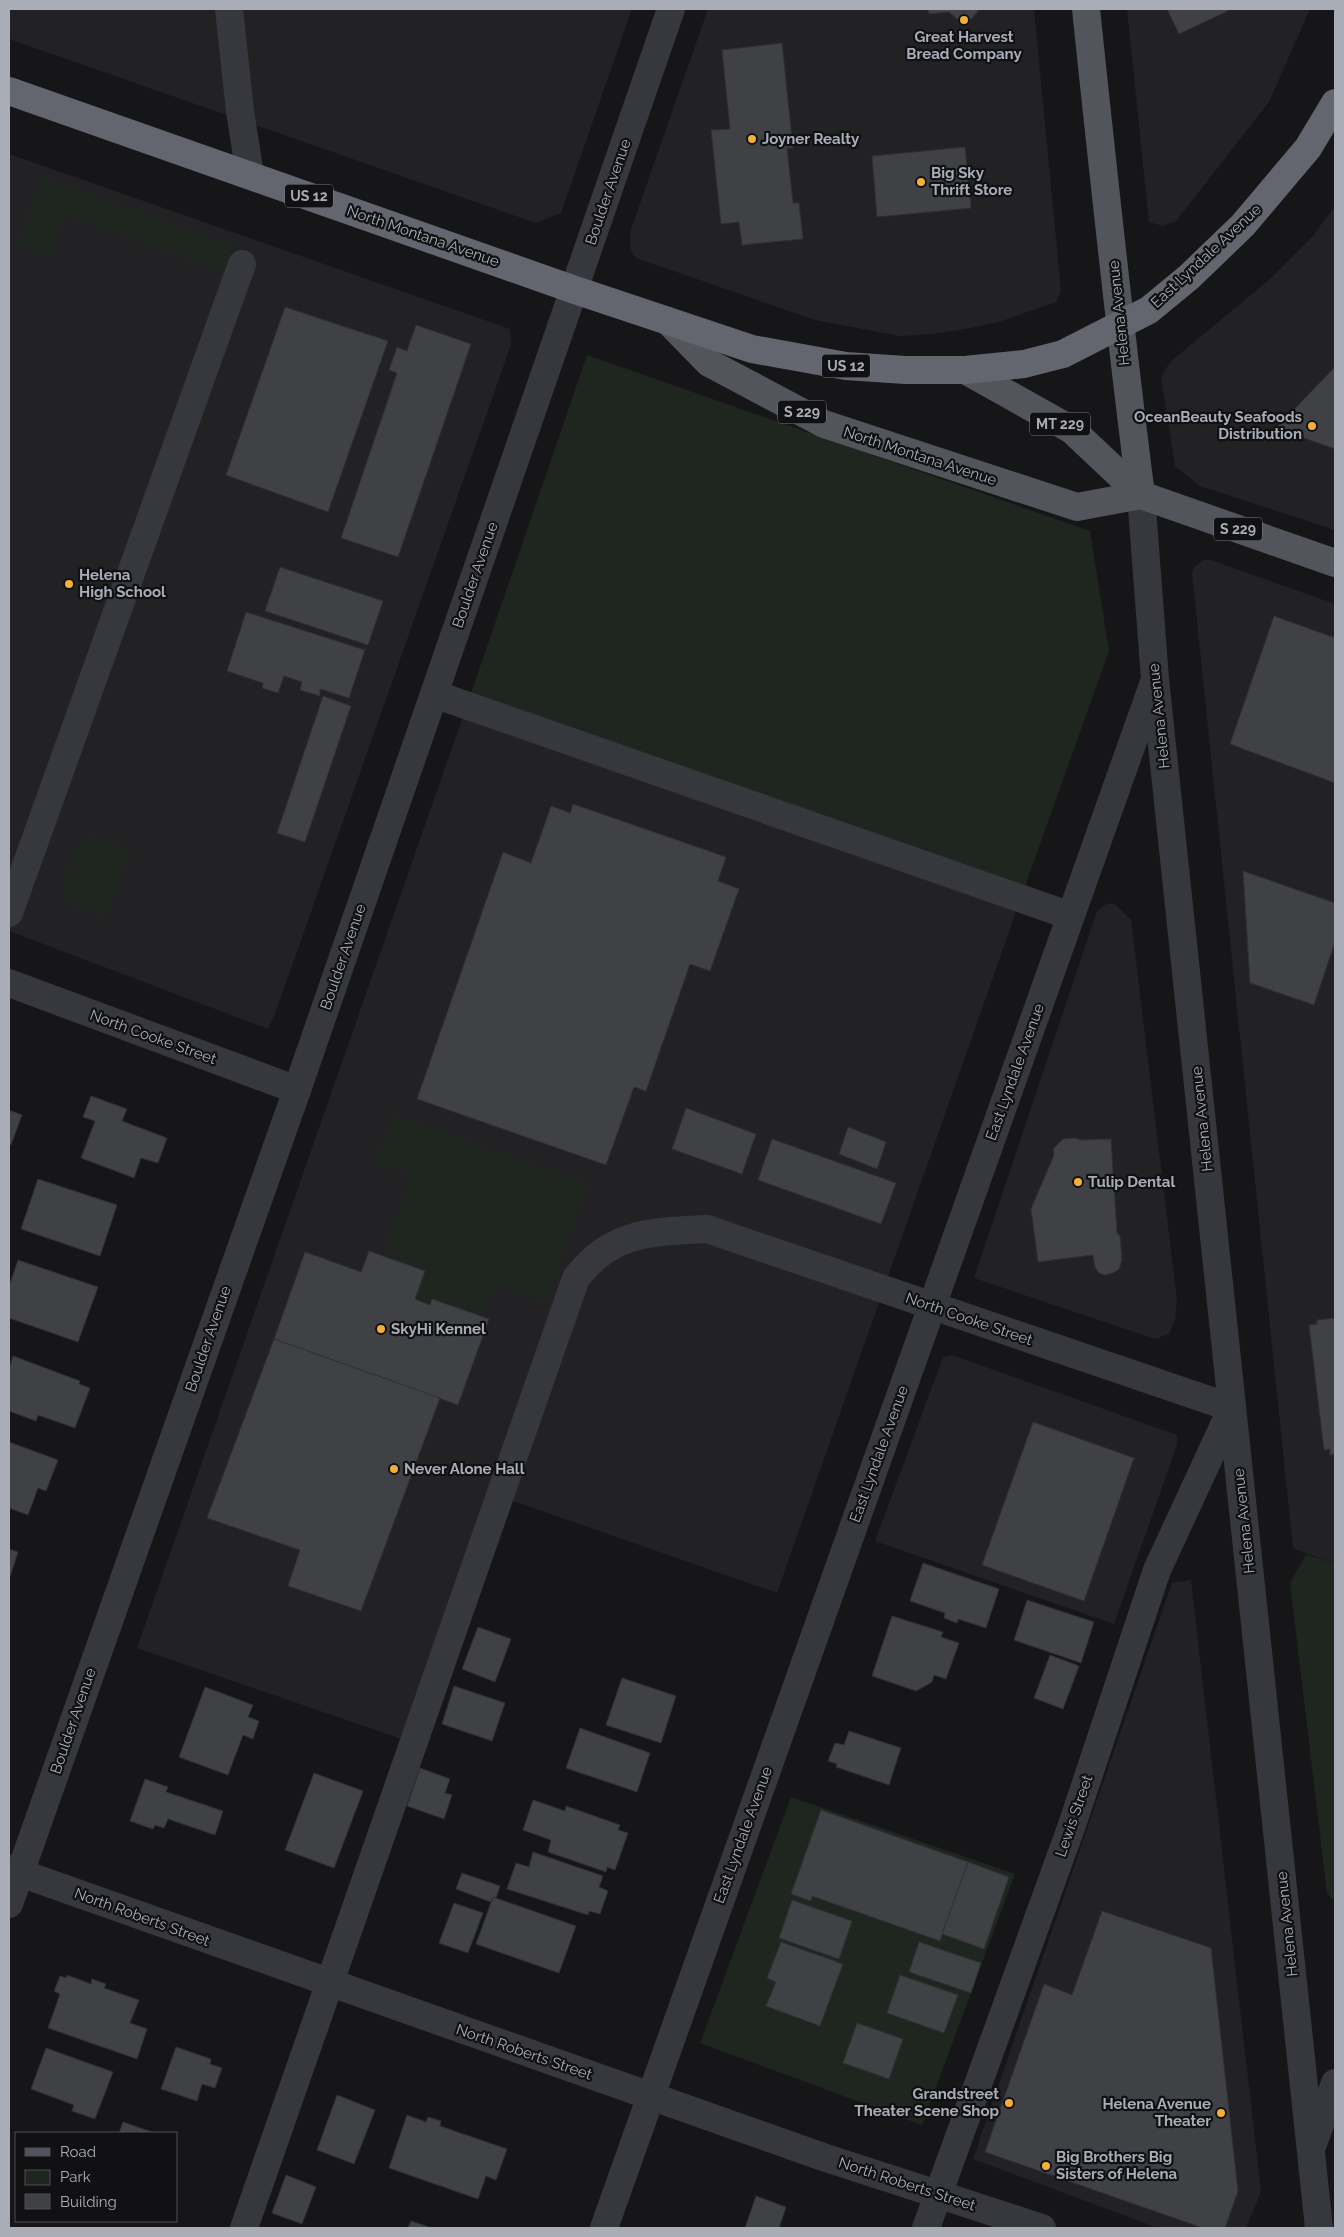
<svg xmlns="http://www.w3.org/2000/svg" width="1344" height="2237" font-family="Raleway,sans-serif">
<rect width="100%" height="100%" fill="#161618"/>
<g fill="#222225">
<polygon points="9,9 632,9 561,213 536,223 9,39"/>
<polygon points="708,9 1034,9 1061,291 1056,302 1002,321 971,328 933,334 899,336 815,320 636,258 630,248 630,232"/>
<polygon points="1127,9 1310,9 1269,102 1176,221 1163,226 1149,222"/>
<polygon points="9,154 510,329 511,345 275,1014 268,1029 9,931"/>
<polygon points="1335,206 1335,530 1200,486 1175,466 1161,377 1170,362 1269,280 1312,237"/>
<polygon points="1204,560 1211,560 1335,604 1335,1564 1293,1548 1192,573 1194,567"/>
<polygon points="467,705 1023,892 777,1593 499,1496 413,1743 137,1648"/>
<polygon points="1108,903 1116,905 1131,920 1177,1300 1175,1319 1169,1334 1155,1339 974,1278 1097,911"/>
<polygon points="952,1355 1177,1435 1177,1445 1114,1624 875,1541 943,1357"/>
<polygon points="1191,1580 1261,2192 1246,2228 1158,2228 973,2159 1172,1583"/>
</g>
<g fill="#1e261f">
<polygon points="42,177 234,246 224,272 65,215 49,257 17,246"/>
<polygon points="587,355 1090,531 1109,651 1023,892 467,705"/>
<path d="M93,836L131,849L106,917L69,905C59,877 70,853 93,836Z"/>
<polygon points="393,1114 588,1184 546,1303 494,1284 482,1316 432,1299 430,1305 415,1299 425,1271 383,1255 411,1175 376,1163"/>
<polygon points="1306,1554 1335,1564 1335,1902 1327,1893 1290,1583"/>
<polygon points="791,1797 1015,1874 922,2125 700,2043"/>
</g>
<g fill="#404145" stroke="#303034">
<polygon points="928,9 987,9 979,10 965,26 949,12 929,14"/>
<polygon points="1167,9 1232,9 1179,34"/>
<polygon points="782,43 793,148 787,148 793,203 799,203 803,239 742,245 739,222 721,224 711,130 730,129 722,50"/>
<polygon points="965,147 971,208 877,217 872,156"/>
<polygon points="285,307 388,341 328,512 226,475"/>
<polygon points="416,325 471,344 398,557 341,538 397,373 389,370 397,347 407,351"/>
<polygon points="1335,367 1335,449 1276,428"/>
<polygon points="280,567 383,601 368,645 265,611"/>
<polygon points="246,612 365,650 349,698 320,689 320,696 300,690 302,682 284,676 278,693 262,688 263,683 227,671"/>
<polygon points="1274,616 1335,638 1335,783 1230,744"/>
<polygon points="323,696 351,706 305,842 277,833"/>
<polygon points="573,804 726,857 718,881 739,889 710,971 690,964 646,1091 634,1087 606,1165 417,1099 503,852 531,863 551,806 570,813"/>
<polygon points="1243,871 1335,903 1335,942 1314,1005 1250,983"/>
<polygon points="91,1096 127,1109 122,1121 167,1138 158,1163 141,1158 134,1178 81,1158 95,1121 83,1117"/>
<polygon points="686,1108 756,1134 742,1174 672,1149"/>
<polygon points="9,1110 22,1115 11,1145 9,1144"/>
<polygon points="848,1127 886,1142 877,1169 839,1154"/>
<polygon points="1075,1138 1081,1140 1111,1139 1117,1233 1120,1236 1122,1260 1119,1269 1113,1273 1105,1275 1099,1273 1095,1267 1093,1255 1038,1262 1031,1209 1054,1155 1053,1149 1063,1139"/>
<polygon points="772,1139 896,1183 881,1224 758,1180"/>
<polygon points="38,1179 117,1205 100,1256 21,1229"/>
<polygon points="369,1251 425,1271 415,1299 430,1305 432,1299 489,1319 458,1405 274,1339 305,1252 361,1272"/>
<polygon points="18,1260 98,1287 78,1342 9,1318 9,1287"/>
<polygon points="1335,1318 1335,1454 1330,1455 1330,1449 1324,1450 1309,1325 1317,1324 1317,1320"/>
<polygon points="274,1339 440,1398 361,1611 288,1586 300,1550 207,1518"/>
<polygon points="13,1356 80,1381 79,1384 90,1388 75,1428 38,1415 36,1421 9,1411 9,1369"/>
<polygon points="1033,1422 1134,1458 1084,1601 982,1565"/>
<polygon points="9,1442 58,1460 46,1491 38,1488 28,1515 9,1508"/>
<polygon points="9,1549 18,1552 10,1577 9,1576"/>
<polygon points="923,1563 999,1589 986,1628 958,1619 957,1623 944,1618 945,1613 910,1601"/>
<polygon points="1027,1600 1094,1622 1081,1663 1014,1640"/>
<polygon points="892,1616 943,1632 941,1637 959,1643 946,1679 934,1675 932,1682 916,1691 872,1676"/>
<polygon points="478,1627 511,1639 495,1682 462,1669"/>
<polygon points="1050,1655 1079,1666 1063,1709 1034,1698"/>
<polygon points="622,1678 676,1696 661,1743 606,1725"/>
<polygon points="454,1686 505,1703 492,1741 442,1724"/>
<polygon points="205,1687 253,1705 248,1717 259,1721 253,1739 243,1735 228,1775 179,1757"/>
<polygon points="580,1728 650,1753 637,1792 566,1768"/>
<polygon points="849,1731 901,1748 889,1785 836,1767 837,1764 828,1761 835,1743 844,1745"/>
<polygon points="420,1768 450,1779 445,1793 452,1795 444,1819 407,1806"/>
<polygon points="314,1773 363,1791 334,1868 285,1850"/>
<polygon points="145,1779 168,1787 166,1792 223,1811 215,1835 168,1819 164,1828 155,1825 153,1829 130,1821"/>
<polygon points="533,1800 565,1811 566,1806 620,1825 618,1830 628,1833 615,1870 607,1867 606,1872 548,1852 551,1840 523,1830"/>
<polygon points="821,1810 968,1862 940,1941 812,1896 811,1901 791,1894"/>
<polygon points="533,1852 603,1876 599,1887 608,1891 600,1914 589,1911 588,1915 507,1889 516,1863 529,1867"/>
<polygon points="968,1862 1009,1877 984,1949 942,1934"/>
<polygon points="462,1873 500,1886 496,1898 493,1897 491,1902 456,1889"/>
<polygon points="493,1897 576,1926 559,1973 476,1944"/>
<polygon points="792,1900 852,1921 839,1959 779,1938"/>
<polygon points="454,1903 483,1913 468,1953 439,1943"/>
<polygon points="1102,1911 1211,1948 1238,2191 1225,2228 1203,2228 985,2152 1044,1984 1072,1995"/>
<polygon points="781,1942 843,1964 820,2026 766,2006 776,1982 767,1978"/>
<polygon points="919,1942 981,1963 971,1993 909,1972"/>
<polygon points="67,1975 91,1984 92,1979 106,1984 104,1988 139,2000 130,2023 147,2029 137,2059 48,2028 60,1994 54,1991 60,1976 66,1978"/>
<polygon points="900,1975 958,1995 944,2033 887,2013"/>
<polygon points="857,2023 903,2039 889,2079 843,2063"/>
<polygon points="176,2047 211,2059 210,2064 222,2068 215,2088 202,2084 197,2101 161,2089"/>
<polygon points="46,2048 113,2072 95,2119 72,2111 74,2105 31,2089"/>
<polygon points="337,2095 375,2110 354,2164 317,2150"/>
<polygon points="407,2115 426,2122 428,2117 441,2121 440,2126 507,2149 496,2180 486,2176 478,2199 389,2168"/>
<polygon points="123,2122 155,2133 119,2133"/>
<polygon points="286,2175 316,2187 302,2224 272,2213"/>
<polygon points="756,2196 786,2207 779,2228 745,2228"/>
<polygon points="411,2221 432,2228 408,2228"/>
</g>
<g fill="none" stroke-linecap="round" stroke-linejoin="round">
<g stroke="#37383d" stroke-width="28">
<polyline points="229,9 240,111 250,175"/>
<polyline points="1141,495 1155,679 1319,2228"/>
<polyline points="434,694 1071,916"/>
<polyline points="9,913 242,264"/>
<polyline points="9,983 297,1090"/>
<polyline points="9,1869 823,2157 1042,2228"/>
<polyline points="9,1904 297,1090 671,9"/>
<polyline points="1313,2144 1335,2083"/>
<path d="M244,2228L576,1278C582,1271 588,1264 595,1258C626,1230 669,1231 707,1229L1232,1408L1157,1570L1072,1825L926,2228"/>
<polyline points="604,2228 1153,685"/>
</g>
<g stroke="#53555c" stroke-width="28">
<path d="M1086,9C1103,171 1120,333 1141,495"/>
<polyline points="668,321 709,363 824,424 1077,507 1141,495"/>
<polyline points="965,370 1072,430 1141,495 1335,563"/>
</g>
<polyline stroke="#63666e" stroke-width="28" points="9,91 575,290 752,349 846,366 905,370 965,370 1024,364 1063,354 1149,310 1189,277 1243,225 1308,148 1335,103"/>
</g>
<g fill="#f2b134" stroke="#111113" stroke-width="2">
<circle cx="964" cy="20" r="5"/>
<circle cx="752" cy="139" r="5"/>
<circle cx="921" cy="182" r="5"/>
<circle cx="1312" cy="426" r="5"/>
<circle cx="69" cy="584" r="5"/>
<circle cx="1078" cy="1182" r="5"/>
<circle cx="381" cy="1329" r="5"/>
<circle cx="394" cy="1469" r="5"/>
<circle cx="1009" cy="2103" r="5"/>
<circle cx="1221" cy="2113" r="5"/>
<circle cx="1046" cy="2166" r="5"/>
</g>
<g text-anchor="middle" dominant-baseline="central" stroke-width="4.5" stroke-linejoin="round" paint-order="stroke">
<g fill="#111113" stroke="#7b7e86" stroke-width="1">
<rect x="285" y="184.5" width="48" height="23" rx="4"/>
<rect x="822" y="354.5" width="48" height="23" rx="4"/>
<rect x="778" y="400.5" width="48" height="23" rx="4"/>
<rect x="1030" y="412.5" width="60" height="23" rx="4"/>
<rect x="1214" y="517.5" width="48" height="23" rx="4"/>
</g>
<g font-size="14" font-weight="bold" fill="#a8adb8">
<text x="309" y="196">US 12</text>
<text x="846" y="366">US 12</text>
<text x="802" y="412">S 229</text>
<text x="1060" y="424">MT 229</text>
<text x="1238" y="529">S 229</text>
</g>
<g font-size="15" font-weight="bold" fill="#a8adb8" stroke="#111113" text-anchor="start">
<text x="964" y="37" text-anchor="middle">Great Harvest<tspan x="964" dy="17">Bread Company</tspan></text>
<text x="762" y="139">Joyner Realty</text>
<text x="931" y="173">Big Sky<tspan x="931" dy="17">Thrift Store</tspan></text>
<text x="1302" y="417" text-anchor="end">OceanBeauty Seafoods<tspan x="1302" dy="17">Distribution</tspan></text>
<text x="79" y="575">Helena<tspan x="79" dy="17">High School</tspan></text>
<text x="1088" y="1182">Tulip Dental</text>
<text x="391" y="1329">SkyHi Kennel</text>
<text x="404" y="1469">Never Alone Hall</text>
<text x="999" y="2094" text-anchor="end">Grandstreet<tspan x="999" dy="17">Theater Scene Shop</tspan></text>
<text x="1211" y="2104" text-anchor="end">Helena Avenue<tspan x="1211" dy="17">Theater</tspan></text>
<text x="1056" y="2157">Big Brothers Big<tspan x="1056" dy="17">Sisters of Helena</tspan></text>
</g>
<g font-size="15" fill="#a8adb8" stroke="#111113">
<text transform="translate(608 192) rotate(-71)">Boulder Avenue</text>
<text transform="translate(423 236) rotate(19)">North Montana Avenue</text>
<text transform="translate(1206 256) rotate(-43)">East Lyndale Avenue</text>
<text transform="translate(1119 313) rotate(-96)">Helena Avenue</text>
<text transform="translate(920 456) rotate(18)">North Montana Avenue</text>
<text transform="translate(475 575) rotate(-71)">Boulder Avenue</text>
<text transform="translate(1159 716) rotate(-96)">Helena Avenue</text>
<text transform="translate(343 957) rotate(-71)">Boulder Avenue</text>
<text transform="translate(153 1037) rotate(20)">North Cooke Street</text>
<text transform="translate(1015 1072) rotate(-70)">East Lyndale Avenue</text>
<text transform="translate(1202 1119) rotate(-96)">Helena Avenue</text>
<text transform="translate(969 1319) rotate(19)">North Cooke Street</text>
<text transform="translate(208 1339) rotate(-71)">Boulder Avenue</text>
<text transform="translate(879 1454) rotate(-70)">East Lyndale Avenue</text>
<text transform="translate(1244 1521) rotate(-96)">Helena Avenue</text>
<text transform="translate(73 1721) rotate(-71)">Boulder Avenue</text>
<text transform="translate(1074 1816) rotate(-71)">Lewis Street</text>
<text transform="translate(743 1835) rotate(-70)">East Lyndale Avenue</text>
<text transform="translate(142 1917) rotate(20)">North Roberts Street</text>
<text transform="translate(1287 1924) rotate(-96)">Helena Avenue</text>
<text transform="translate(524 2052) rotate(19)">North Roberts Street</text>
<text transform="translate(907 2184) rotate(18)">North Roberts Street</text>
</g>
</g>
<rect width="1344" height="2237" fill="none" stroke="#a8adb8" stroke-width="20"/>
<rect x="15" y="2132" width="162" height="90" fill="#111113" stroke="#4d4f55"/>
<rect x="25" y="2148" width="25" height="8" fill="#53555c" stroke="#4d4f55"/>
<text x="60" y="2157" font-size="15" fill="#a8adb8">Road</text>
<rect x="25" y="2170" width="25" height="15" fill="#1e261f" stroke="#4d4f55"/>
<text x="60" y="2182" font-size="15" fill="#a8adb8">Park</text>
<rect x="25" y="2194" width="25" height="15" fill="#404145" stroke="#4d4f55"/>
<text x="60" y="2207" font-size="15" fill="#a8adb8">Building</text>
</svg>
